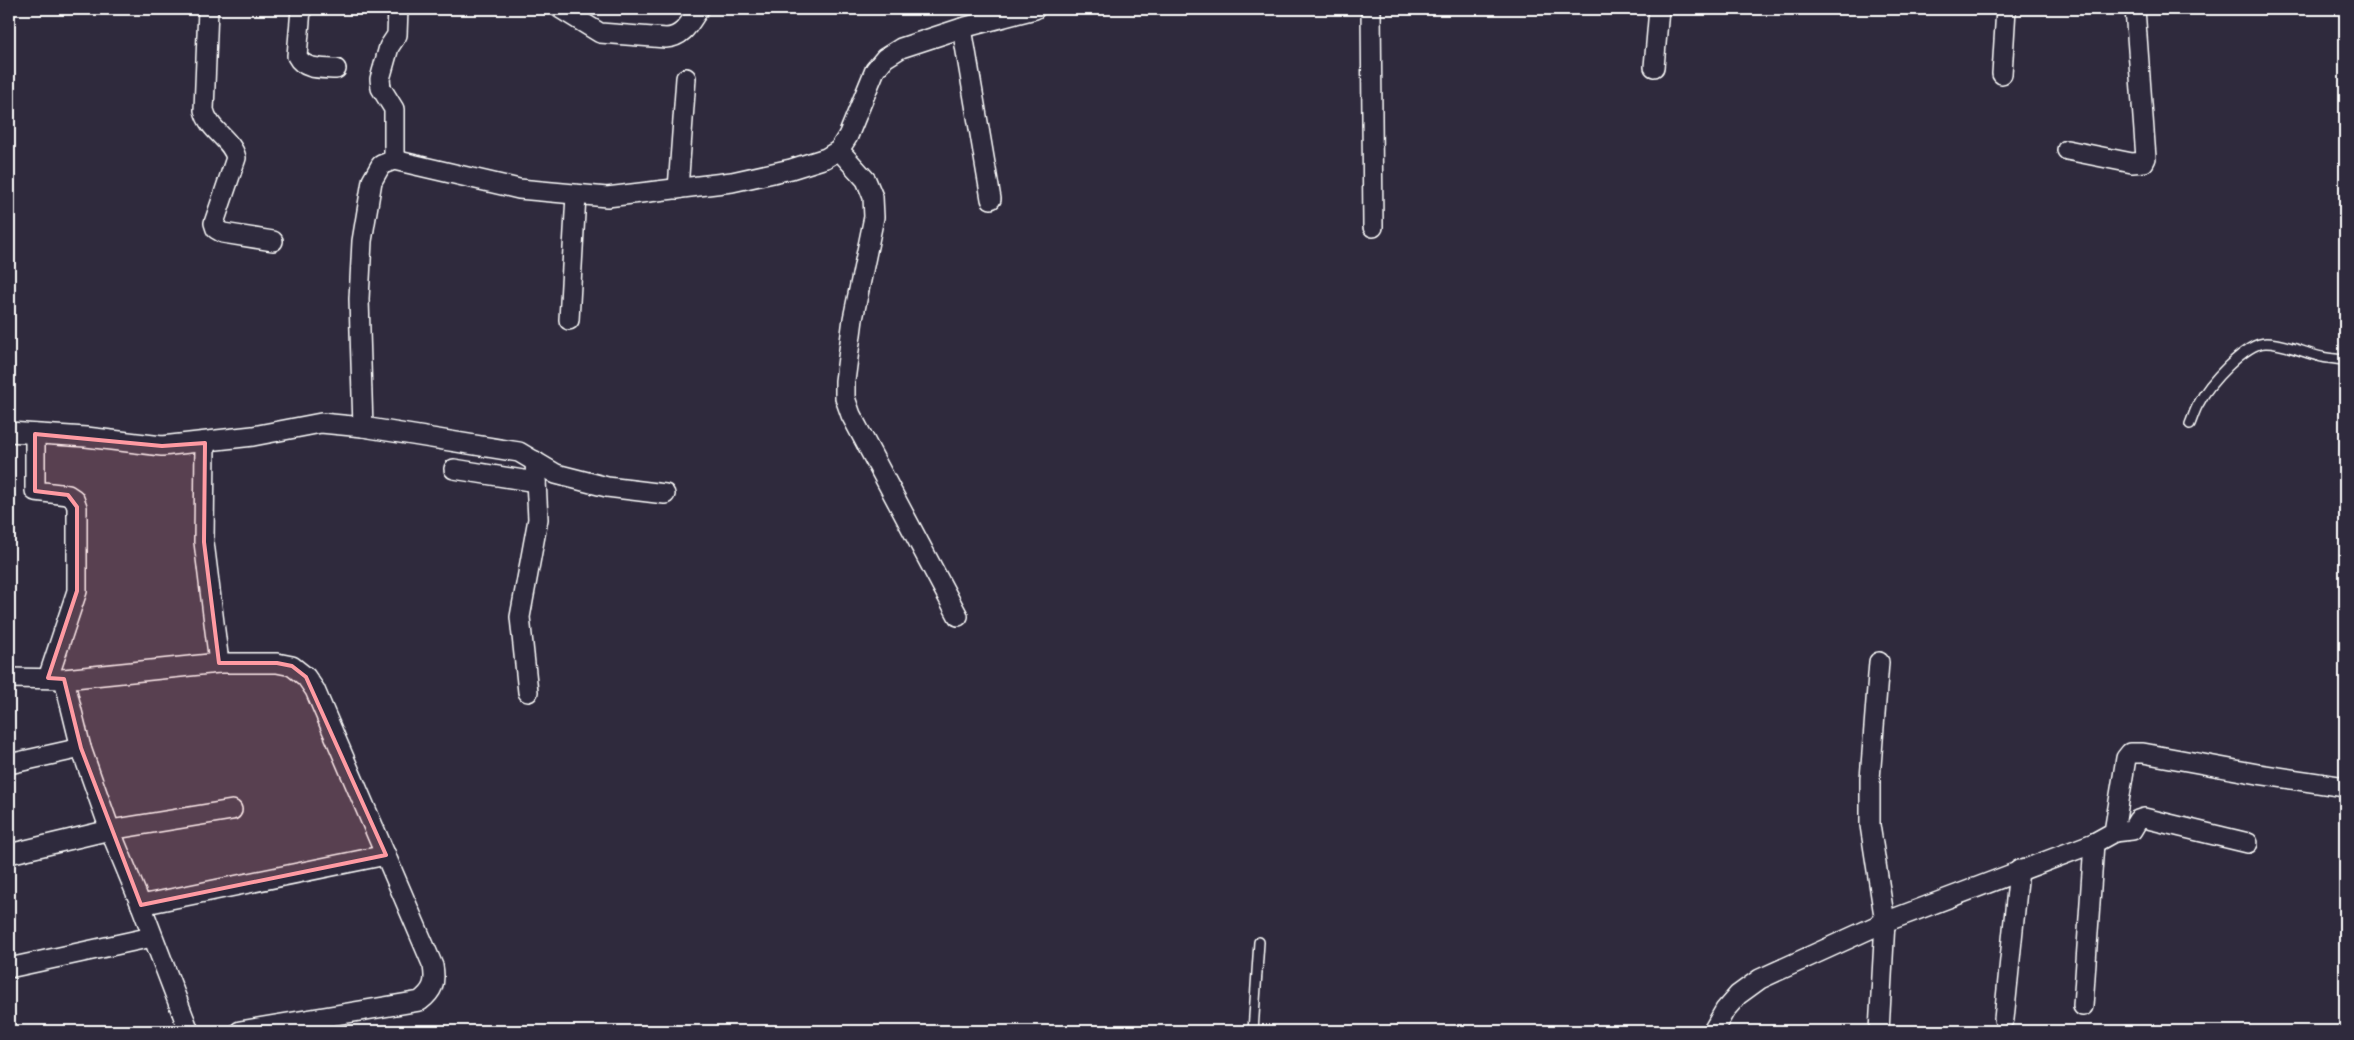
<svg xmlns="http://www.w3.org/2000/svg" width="2354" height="1040" font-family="'Shantell Sans',sans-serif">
<rect width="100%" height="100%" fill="#2f2a3d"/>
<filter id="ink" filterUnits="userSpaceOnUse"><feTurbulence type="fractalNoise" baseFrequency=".02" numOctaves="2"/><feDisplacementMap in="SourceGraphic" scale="10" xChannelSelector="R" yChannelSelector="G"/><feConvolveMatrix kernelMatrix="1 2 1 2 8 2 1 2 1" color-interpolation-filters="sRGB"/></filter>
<g filter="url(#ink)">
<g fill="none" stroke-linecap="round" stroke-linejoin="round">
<g stroke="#fff" stroke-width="12">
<g id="lane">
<path d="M2190,424C2193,417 2195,409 2199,403C2208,385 2245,343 2266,343C2285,343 2304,353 2322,357C2330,359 2338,359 2345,360"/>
<polyline points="1253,1031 1259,942"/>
</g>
</g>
<g stroke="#fff" stroke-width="22">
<g id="street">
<path d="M208,9L204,110C209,131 232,139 236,158L214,223L216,229L223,233L273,241"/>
<path d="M301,9L297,56C304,70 322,68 336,69"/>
<path d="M561,9L600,33L666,38C684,37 690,22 699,9"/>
<polyline points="1371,9 1373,227"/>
<polyline points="962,28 991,199"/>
<polyline points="1654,67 1659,9"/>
<polyline points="2002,74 2006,9"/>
<polyline points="839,150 866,180 873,197 874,217 853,319 845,381 845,398 851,415 958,616"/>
<polyline points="2067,150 2132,163 2144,162 2146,158 2135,9"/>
<polyline points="394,160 394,109 381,88 380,79 389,47 397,35 398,9"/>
<polyline points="678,189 686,78"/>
<polyline points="569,320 576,195"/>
<polyline points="363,427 519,452 556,474 607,487 665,494"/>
<polyline points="9,432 86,437 162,446 253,436 321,423 363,427 359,299 362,241 372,181 381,165 394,160 519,189 607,197 732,182 791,169 826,158 839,150 848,136 875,70 885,58 901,48 962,28 1035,9"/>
<polyline points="35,434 35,491 68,495 74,499 77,507 77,591 48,678"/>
<polyline points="205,443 204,542 219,663"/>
<polyline points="454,469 536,482"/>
<path d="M9,678L64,679L219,663H277L292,666L306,677L315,690L433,966C436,983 433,991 420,1001L240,1031"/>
<polyline points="64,679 81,748 110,830 141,905 189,1031"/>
<polyline points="528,692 520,617 538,519 535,461"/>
<polyline points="9,764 81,748"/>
<polyline points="2114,832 2132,830 2138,820 2144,818 2248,843"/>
<polyline points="9,854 110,830 232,810"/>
<polyline points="141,905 386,855"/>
<polyline points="9,968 152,937"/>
<polyline points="2083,1006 2094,843"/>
<polyline points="2004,1019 2019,870"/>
<polyline points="1713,1031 1725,1010 1738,995 1760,979 1885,922 2094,843 2114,832 2126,758 2130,753 2143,753 2258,774 2345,787"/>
<polyline points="1879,1031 1885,922 1870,825 1870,779 1879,662"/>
</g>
</g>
<use href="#lane" stroke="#2f2a3d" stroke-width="9"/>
<use href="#street" stroke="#2f2a3d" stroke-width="19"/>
</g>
</g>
<path fill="#ff9aa2" fill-opacity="0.2" stroke="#ff9aa2" stroke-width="4" stroke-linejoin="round" d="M35,434L162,446L205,443L204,542L219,663H277L292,666L306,677L386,855L141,905L81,748L64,679L48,678L77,591V507L68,495L35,491Z"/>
<rect width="2354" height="1040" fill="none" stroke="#2f2a3d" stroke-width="30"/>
<rect x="15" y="15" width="2324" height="1010" fill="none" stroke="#fff" stroke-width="2" filter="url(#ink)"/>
</svg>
